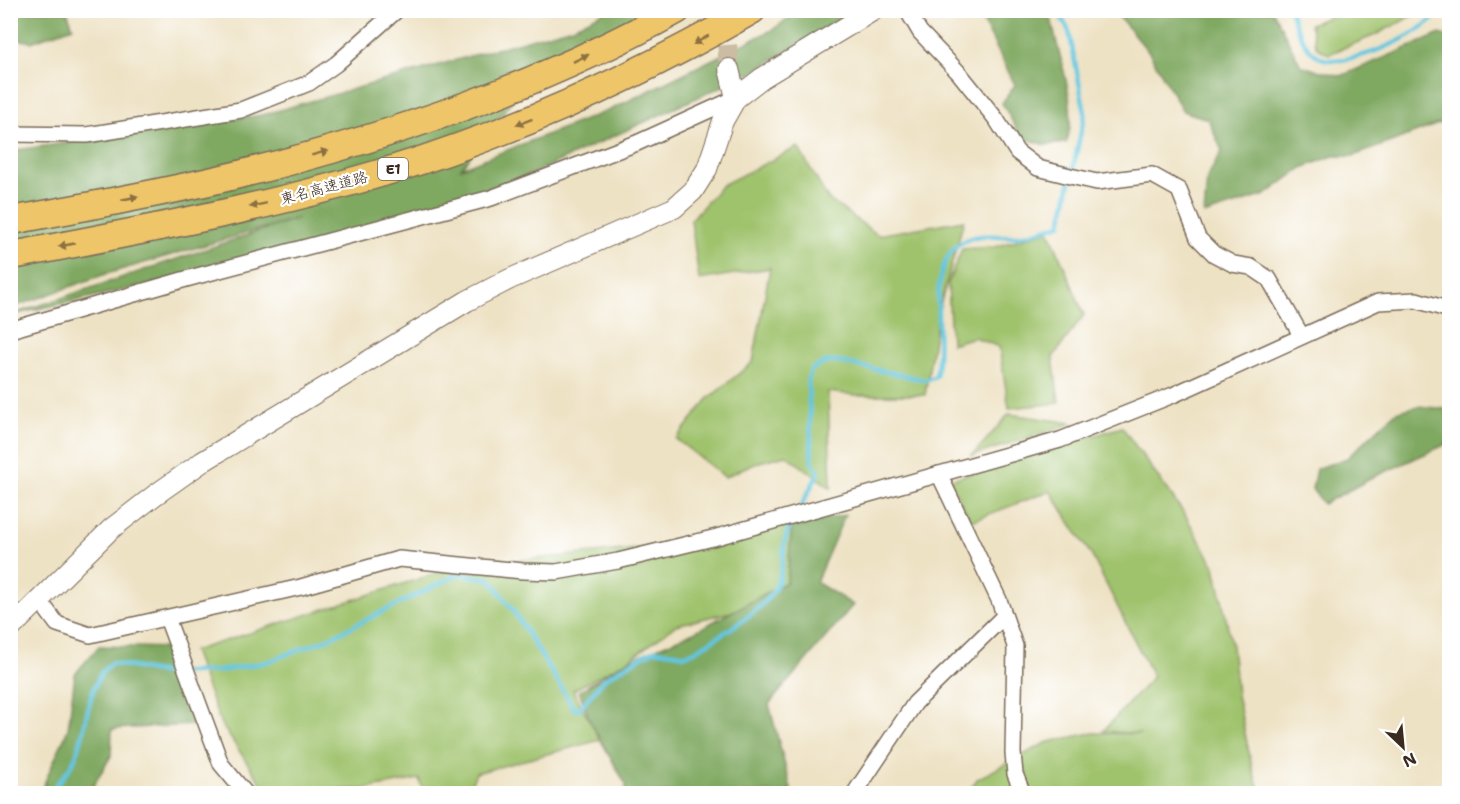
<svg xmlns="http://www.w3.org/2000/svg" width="1460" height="804" font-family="'Shantell Sans','Klee One',sans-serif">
<rect width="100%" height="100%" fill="#fff"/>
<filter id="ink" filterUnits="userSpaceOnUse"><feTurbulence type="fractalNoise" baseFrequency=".0167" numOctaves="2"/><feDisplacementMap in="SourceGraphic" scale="12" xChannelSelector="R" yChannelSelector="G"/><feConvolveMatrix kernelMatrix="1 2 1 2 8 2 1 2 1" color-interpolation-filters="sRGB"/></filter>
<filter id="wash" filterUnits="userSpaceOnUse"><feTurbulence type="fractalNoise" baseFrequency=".008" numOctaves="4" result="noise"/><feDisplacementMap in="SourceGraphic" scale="24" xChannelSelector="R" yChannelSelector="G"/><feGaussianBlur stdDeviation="1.35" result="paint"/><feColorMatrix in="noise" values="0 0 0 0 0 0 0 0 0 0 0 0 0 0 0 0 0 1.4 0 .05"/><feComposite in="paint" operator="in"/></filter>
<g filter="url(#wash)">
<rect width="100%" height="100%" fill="#eee2c4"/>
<g fill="#9fc26c" stroke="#6d7645" stroke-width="1.5">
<polygon points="1347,10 1422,10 1422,11 1373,36 1329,54 1317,48 1310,24"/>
<polygon points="798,147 828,199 878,235 964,220 938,313 925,395 855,395 828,392 831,488 786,455 752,464 725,477 676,439 708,399 753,362 770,268 699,280 691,220 722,185"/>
<polygon points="1049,230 1084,315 1053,357 1059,403 1009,408 999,347 974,337 951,344 948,283 962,249 995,247"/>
<polygon points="1009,414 1073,423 972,456"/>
<polygon points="1122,427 1185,515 1215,567 1232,646 1237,695 1252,767 1260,793 968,793 977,779 1048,742 1092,733 1141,734 1103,731 1153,677 1092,556 1050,491 971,521 949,480"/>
<polygon points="781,525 792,527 787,582 744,609 676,625 627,661 573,690 600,740 476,773 467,793 424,793 419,779 365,789 286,791 261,783 221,724 193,651 459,566 737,539"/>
</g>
<g fill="#7fa860" stroke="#5d693f" stroke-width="1.5">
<polygon points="10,11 67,11 73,27 31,42 11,38"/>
<polygon points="606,11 665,11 542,61 461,168 610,110 772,30 799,11 852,11 753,72 527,176 387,226 241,264 11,315 298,218 103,275 11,308 10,151 262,115 573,27"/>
<path d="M978,11H1050C1055,49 1081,107 1066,143L1045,145L1021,137L1002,103L1015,85Z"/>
<polygon points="1114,11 1273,11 1301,66 1341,76 1440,34 1449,37 1449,120 1354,156 1333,156 1302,168 1265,195 1204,215 1207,178 1222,151 1208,119 1183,111 1149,52"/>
<polygon points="1418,406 1445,409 1449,423 1449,443 1376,476 1323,504 1312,489 1316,469 1347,458 1396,412"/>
<polygon points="845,515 816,582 853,605 769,704 792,793 625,793 626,785 591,723 579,691 627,661 696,631 787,582 792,527"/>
<polygon points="99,646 170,648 194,725 112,729 111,756 89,793 40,793 68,729 75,674"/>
</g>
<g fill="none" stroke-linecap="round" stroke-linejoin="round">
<g stroke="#62c6e0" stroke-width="4.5">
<path d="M1290,10C1297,28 1302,46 1319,57C1344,71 1427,34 1440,10"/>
<polyline points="10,16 23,10"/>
<path d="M799,510L819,472L812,462L808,379L812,369L826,362H840L925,380L936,376C946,336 919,250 975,237C988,234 1004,237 1017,236C1031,235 1047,228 1061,224L1085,113L1069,31L1057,10"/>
<path d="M49,794C56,784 66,775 72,764C89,735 84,681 112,663L163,673L220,671L267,662L325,640L459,574L490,579L513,610L575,710L579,709L604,679L639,658L655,650L686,655L695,651C721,634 770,609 779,579C785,558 781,539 793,520"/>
</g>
</g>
</g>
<g filter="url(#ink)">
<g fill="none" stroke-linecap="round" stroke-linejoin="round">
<polyline stroke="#cabda3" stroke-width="20" stroke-dasharray="20 10" stroke-linecap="butt" points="725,15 729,69"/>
<g stroke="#7a6a58" stroke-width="18">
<g id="minor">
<polyline points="907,10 920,32 959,73 996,119 1017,152 1038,168 1070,176 1097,182 1152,175 1179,190 1198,238 1214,254 1233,264 1251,267 1269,279 1301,335"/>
<polyline points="10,134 87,135 241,110 309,83 336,64 397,10"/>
<polyline points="10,330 186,279 491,198 637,143 736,98"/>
<polyline points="939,474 999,600 1015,646 1013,753 1015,774 1023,794"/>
<polyline points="40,601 57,624 90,635 301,587 399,559 523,571 556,572 618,561 717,537 1060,440 1173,395 1378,302 1416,300 1450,310"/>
<polyline points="167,618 221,764 246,794"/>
<polyline points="854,794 915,703 1004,616"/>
</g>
</g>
<g stroke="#7a6a58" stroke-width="22">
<g id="tertiary">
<polyline points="729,69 736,98"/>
<polyline points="10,629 111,529 155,495 202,462 467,301 510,279 674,208 693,191 707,169 723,121 736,98 762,78 874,10"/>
</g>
</g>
<g stroke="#7a6a58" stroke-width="30">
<g id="motorway">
<path d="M10,221C87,206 165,193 241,174C392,136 541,86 677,10"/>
<path d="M10,256C138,231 267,208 391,170C517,131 638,76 752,10"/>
</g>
</g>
<use href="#minor" stroke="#fff" stroke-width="15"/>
<use href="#tertiary" stroke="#fff" stroke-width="20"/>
<use href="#motorway" stroke="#eec569" stroke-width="27"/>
</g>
<defs><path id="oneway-solid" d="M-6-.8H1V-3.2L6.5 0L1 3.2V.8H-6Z" transform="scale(1.5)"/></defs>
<g fill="#8c7040">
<use href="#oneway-solid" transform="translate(701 40) rotate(150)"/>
<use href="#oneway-solid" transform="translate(581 58) rotate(-25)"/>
<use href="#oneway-solid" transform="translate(524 122) rotate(159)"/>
<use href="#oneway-solid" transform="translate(320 153) rotate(-15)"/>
<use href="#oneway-solid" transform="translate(130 198) rotate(-11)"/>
<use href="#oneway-solid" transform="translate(258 205) rotate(168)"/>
<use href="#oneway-solid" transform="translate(67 245) rotate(169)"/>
</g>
</g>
<g text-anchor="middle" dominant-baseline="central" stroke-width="4.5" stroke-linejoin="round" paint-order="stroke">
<rect fill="#fff" stroke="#766a62" stroke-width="1.5" x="378" y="158" width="30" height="22" rx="4.5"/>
<g font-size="14" font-weight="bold" fill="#3b2a1e">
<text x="393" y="169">E1</text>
</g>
<g font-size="15" fill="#3b2a1e" stroke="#fff">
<text transform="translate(324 188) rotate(-15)">東名高速道路</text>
</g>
</g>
<rect width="1460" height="804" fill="none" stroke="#fff" stroke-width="36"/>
<g transform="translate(1403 747) rotate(154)" stroke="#ffffff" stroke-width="4.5" paint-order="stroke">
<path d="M0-4.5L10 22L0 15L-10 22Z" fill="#3b2a1e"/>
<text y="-9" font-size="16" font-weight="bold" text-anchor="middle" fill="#3b2a1e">N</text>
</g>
</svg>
